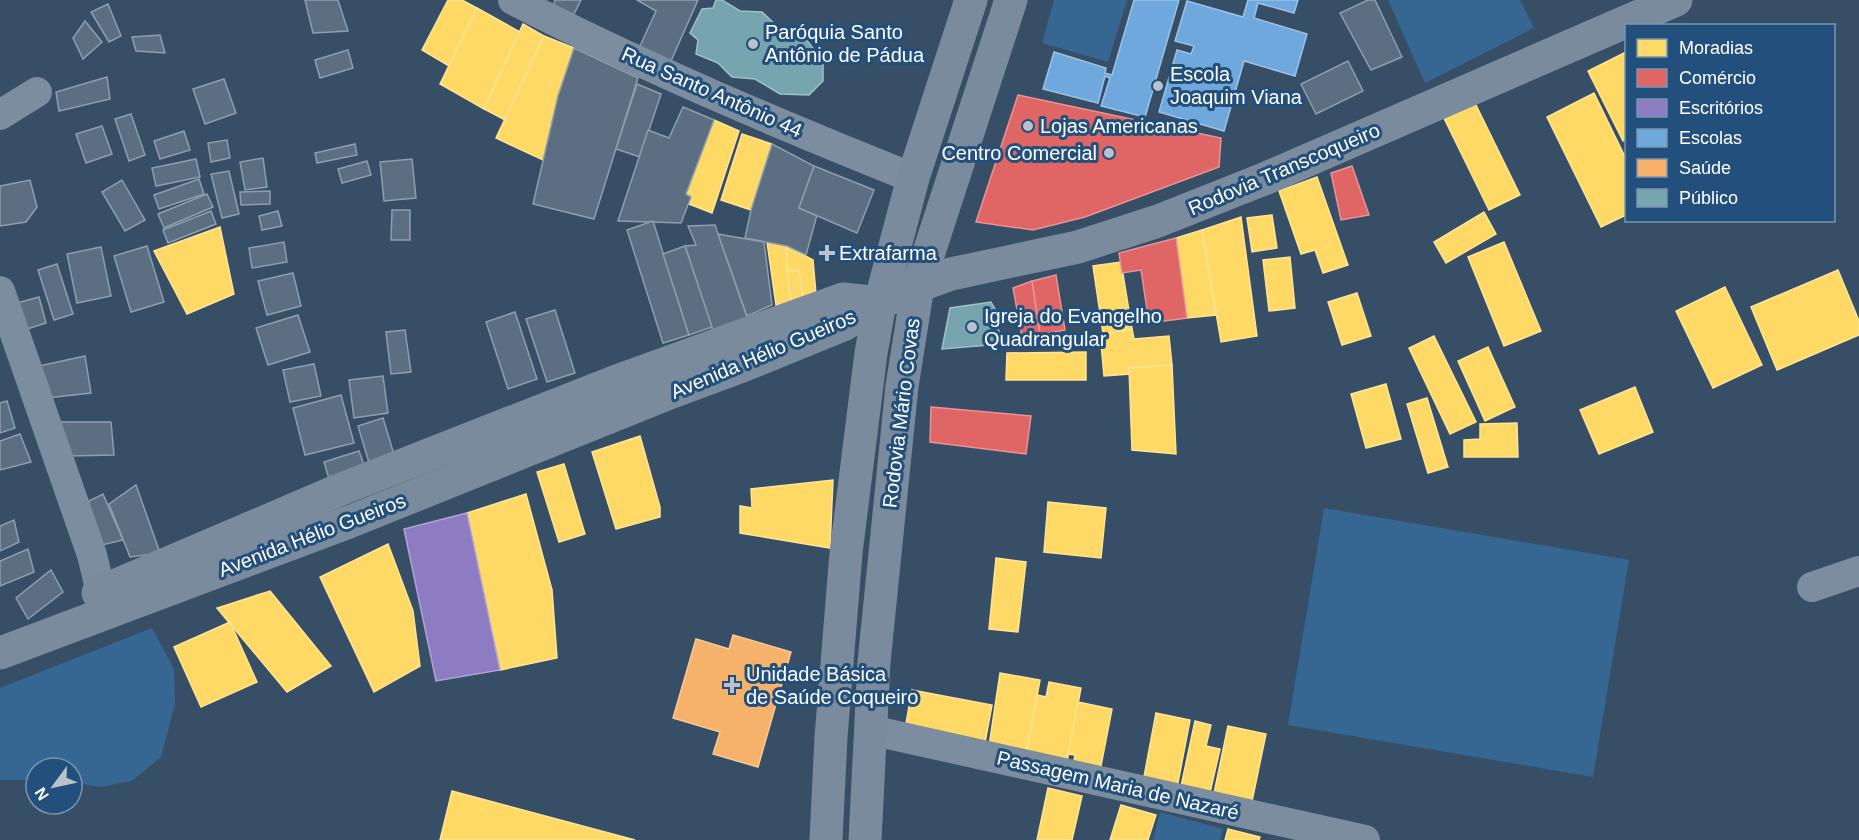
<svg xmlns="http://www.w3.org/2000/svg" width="1859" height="840" font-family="Helvetica,sans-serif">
<rect width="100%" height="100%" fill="#364f67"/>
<g fill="#366692">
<polygon points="1054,0 1127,0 1108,62 1042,43"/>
<polygon points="1388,0 1520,0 1534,28 1425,83"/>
<polygon points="1324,508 1629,560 1593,777 1288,725"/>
<polygon points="152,628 174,669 175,704 161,757 132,781 100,787 72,782 72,768 36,768 36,780 0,780 0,688"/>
<polygon points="1160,812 1223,829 1220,840 1153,840"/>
</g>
<g fill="#ffd966" stroke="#ffe494" stroke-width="1.5">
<polygon points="448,0 462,0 477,8 449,66 422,50"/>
<polygon points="477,8 520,32 484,109 440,84"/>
<polygon points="523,24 544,36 505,120 484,109"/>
<polygon points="544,36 574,48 543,160 496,138"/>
<polygon points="1626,52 1626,139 1623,141 1588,71"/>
<polygon points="1594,93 1626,159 1626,215 1601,227 1547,117"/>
<polygon points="1474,101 1520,195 1489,210 1443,116"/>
<polygon points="714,120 739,131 712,213 689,204 691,197 686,194"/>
<polygon points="742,134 772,144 751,210 721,200"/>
<polygon points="1317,177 1348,265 1323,273 1315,250 1301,254 1279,191"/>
<polygon points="1484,212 1496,234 1446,263 1434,242"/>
<polygon points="1272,215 1277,248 1252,252 1247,218"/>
<polygon points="1241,217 1257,336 1221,342 1202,230"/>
<polygon points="220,227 234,294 187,314 154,251"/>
<polygon points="1202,230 1216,315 1187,318 1176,238"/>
<polygon points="767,242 787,246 791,302 776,305"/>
<polygon points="1504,242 1541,331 1504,346 1468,257"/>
<polygon points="787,246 813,260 816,294 803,299 799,271 787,270"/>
<polygon points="1290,257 1295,308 1269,311 1263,260"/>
<polygon points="1121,262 1132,329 1103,334 1093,266"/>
<polygon points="787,270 799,271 803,299 791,302"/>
<polygon points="1838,270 1859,321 1859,335 1777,370 1751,307"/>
<polygon points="1725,287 1762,365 1713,388 1676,311"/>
<polygon points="1357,293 1371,336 1342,345 1328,302"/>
<polygon points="1132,329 1134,339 1169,336 1172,365 1129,368 1130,374 1104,376 1100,333 1103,334"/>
<polygon points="1434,336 1476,422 1450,434 1409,348"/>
<polygon points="1488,347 1515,407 1485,421 1458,361"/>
<polygon points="1086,352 1086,380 1006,380 1007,353"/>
<polygon points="1172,365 1176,454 1132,450 1129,368"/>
<polygon points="1386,384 1401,439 1366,448 1351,394"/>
<polygon points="1635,387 1653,432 1599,454 1580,410"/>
<polygon points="1427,398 1448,467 1428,473 1407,404"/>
<polygon points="1517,423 1518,457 1464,457 1464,440 1480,439 1480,424"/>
<polygon points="640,436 660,507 660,517 616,529 592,452"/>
<polygon points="564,464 585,534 559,542 537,472"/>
<polygon points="833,480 830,548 740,533 740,506 752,508 751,489"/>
<polygon points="526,494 552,590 557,658 500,670 467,513"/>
<polygon points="1048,502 1106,508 1101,558 1044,552"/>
<polygon points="388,544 413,611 420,666 374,692 320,577"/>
<polygon points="996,558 1026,562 1018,632 989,629"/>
<polygon points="270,591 331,666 287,692 217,608"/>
<polygon points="230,622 257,682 201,707 174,647"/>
<polygon points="1000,673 1040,680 1026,755 989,746"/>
<polygon points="1049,682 1081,688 1067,762 1026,755 1037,695 1046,697"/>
<polygon points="912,690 992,705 985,743 905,729"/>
<polygon points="1078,702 1112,709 1100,771 1073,765 1075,755 1068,754"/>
<polygon points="1156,713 1190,720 1177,788 1143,782"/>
<polygon points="1195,721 1211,725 1206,746 1220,749 1209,797 1180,791"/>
<polygon points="1228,726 1266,734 1251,806 1213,798"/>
<polygon points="1048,788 1082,796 1072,840 1037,840"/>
<polygon points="452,791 635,840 440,840"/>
<polygon points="1121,805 1156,815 1148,840 1110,840"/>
<polygon points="1228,829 1260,837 1259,840 1225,840"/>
</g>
<g fill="#e06666" stroke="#e99494" stroke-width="1.5">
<polygon points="1018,95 1221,138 1219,167 1085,217 1033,230 976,222"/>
<polygon points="1352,166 1369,215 1341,220 1331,173"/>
<polygon points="1176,238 1187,318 1149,323 1141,270 1122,273 1119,253"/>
<polygon points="1056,275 1065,330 1040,335 1032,281"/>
<polygon points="1032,281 1040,335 1022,337 1013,288"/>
<polygon points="931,407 1031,416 1026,454 930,442"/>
</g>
<polygon fill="#8e7cc3" stroke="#b0a3d5" stroke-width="1.5" points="467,513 500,670 436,681 404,529"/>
<g fill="#6fa8dc" stroke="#9ac2e6" stroke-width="1.5">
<polygon points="1134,0 1179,0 1145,117 1101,106 1110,78 1105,76 1098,103 1043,89 1054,52 1106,68 1105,73 1112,75"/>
<polygon points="1248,0 1298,0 1294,13 1258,3 1254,18 1307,34 1295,76 1244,61 1224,131 1159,112 1177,50 1191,54 1194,46 1175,41 1187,1 1243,17"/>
</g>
<polygon fill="#f6b26b" stroke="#f9c997" stroke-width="1.5" points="733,635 791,652 758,767 713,754 720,732 673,718 696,639 729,649"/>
<g fill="#76a5af" stroke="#9fc0c7" stroke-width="1.5">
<polygon points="716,0 722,0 740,11 762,12 777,26 805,38 823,61 823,81 809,95 780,94 755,79 732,77 718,63 696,54 698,40 690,33 702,9 713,8"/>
<polygon points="991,302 995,309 1001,344 942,349 950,308"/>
</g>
<g fill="#5c6f82" stroke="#8e9ead" stroke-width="1.5">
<polygon points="305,0 338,0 348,31 313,33"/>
<polygon points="555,0 581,0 573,16 553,7"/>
<polygon points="637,0 698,0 671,61 639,48 656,11"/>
<polygon points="1368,0 1375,0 1402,57 1371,70 1340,13"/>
<polygon points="108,4 121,36 109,42 91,12"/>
<polygon points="85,21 102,42 83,59 73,38"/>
<polygon points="160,35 165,53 136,51 132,37"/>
<polygon points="574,48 638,78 594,219 533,204 558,96"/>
<polygon points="348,50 353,68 320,78 315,60"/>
<polygon points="1348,61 1363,91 1316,114 1301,84"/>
<polygon points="107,77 110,99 59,111 56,92"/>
<polygon points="224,79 236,113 205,124 193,89"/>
<polygon points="637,84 661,94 640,157 616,149"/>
<polygon points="683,107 714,120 686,194 691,197 681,223 618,221 648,130 669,138"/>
<polygon points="131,114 145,155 129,161 115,119"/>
<polygon points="102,126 112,154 86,163 76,134"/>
<polygon points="184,131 190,150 160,159 154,141"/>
<polygon points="227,140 230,158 211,162 208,143"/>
<polygon points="355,144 357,155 317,163 315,153"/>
<polygon points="772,144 814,166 799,208 817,215 806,255 787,246 745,238 751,210"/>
<polygon points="263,158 267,187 245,190 240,162"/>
<polygon points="196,159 200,177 156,186 152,168"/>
<polygon points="412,159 416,198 384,201 380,162"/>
<polygon points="367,161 371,175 342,183 338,169"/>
<polygon points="814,166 874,190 857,233 799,208"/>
<polygon points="229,171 239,214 222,218 211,174"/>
<polygon points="199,179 204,194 159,209 154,195"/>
<polygon points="30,180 37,207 26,222 0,226 0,186"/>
<polygon points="122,180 145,220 125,231 102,192"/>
<polygon points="270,191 270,204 241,205 240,192"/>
<polygon points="207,194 213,207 164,228 158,214"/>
<polygon points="392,210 410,210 410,240 391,240"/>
<polygon points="211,211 216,224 168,243 163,230"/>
<polygon points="278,211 282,226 262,230 259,216"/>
<polygon points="653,221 689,335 663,343 627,230"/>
<polygon points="715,225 749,323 713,331 685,246 696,245 688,226"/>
<polygon points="718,234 764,242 772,305 747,316"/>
<polygon points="284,242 287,262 252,268 249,248"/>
<polygon points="147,246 164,302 131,312 114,256"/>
<polygon points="685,246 712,327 689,335 663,254"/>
<polygon points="101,247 111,296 77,303 67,254"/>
<polygon points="57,264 73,314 54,320 38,270"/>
<polygon points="293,273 301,306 267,315 258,281"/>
<polygon points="39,297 46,323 24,330 17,303"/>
<polygon points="555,310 575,373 547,382 526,319"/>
<polygon points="515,312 537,379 508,389 486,322"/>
<polygon points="298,315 310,352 268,365 256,328"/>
<polygon points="405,330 411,372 391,374 386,332"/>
<polygon points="85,356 91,393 47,398 39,366"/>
<polygon points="314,364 321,396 290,402 283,370"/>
<polygon points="383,376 388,413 354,418 349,380"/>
<polygon points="341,395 354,443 305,455 293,408"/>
<polygon points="7,401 15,428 0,433 0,403"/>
<polygon points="383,418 395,458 370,466 358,426"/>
<polygon points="60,422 111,422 114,455 68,456"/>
<polygon points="20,434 31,462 0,470 0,441"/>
<polygon points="359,451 365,468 329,479 324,462"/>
<polygon points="136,485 160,553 130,557 109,504"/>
<polygon points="103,494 123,540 102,545 83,504"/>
<polygon points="14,520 19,542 0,551 0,526"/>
<polygon points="28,549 34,572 0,586 0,561"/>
<polygon points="51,570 63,592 28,619 16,598"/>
</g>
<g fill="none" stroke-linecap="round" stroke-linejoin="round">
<g stroke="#7b8d9e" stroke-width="30">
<path d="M513,0C643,67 778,124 913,178"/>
<polyline points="0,115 37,92"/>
<polyline points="0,291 92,555 101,592"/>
<polyline points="1812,587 1859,571"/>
<polyline points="870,730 1365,840"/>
</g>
<g stroke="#7a8b9d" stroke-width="33">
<polyline points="98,593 339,490 614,382 843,299 880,303"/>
<polyline points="0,653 349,522 672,392 742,366 843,325 880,303 918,286 951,274 1078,247 1158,221 1264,179 1676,0"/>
<polyline points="826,840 831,737 846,553 871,353 880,303 913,178 971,0"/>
<polyline points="865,840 874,662 902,386 918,286 1011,0"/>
</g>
</g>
<g fill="#b9c1ca" stroke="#224f7b" stroke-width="2">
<circle cx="753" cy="44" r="6"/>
<circle cx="1158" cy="86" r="6"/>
<circle cx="1028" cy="126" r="6"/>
<circle cx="1109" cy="153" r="6"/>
<path d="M824 244h6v6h6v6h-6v6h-6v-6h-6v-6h6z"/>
<circle cx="972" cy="327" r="6"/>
<path d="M729 676h6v6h6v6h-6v6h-6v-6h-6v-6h6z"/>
</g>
<g text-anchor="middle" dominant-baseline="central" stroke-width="6" stroke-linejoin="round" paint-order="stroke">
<g font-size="20" fill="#fff" stroke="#224f7b" text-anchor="start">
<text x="765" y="32">Paróquia Santo<tspan x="765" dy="23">Antônio de Pádua</tspan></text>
<text x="1170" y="74">Escola<tspan x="1170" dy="23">Joaquim Viana</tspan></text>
<text x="1040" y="126">Lojas Americanas</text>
<text x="1097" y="153" text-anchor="end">Centro Comercial</text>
<text x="839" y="253">Extrafarma</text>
<text x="984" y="316">Igreja do Evangelho<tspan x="984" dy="23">Quadrangular</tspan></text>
<text x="746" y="674">Unidade Básica<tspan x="746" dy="23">de Saúde Coqueiro</tspan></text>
</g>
<g font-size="20" fill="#fff" stroke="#224f7b">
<text transform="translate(712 92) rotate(24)">Rua Santo Antônio 44</text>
<text transform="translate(1284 169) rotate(-23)">Rodovia Transcoqueiro</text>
<text transform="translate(763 354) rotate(-23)">Avenida Hélio Gueiros</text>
<text transform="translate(901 413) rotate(-83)">Rodovia Mário Covas</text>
<text transform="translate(312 535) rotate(-21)">Avenida Hélio Gueiros</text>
<text transform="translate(1118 785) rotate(13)">Passagem Maria de Nazaré</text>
</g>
</g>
<rect x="1625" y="24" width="210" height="198" fill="#224f7b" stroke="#7a95b0" stroke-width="1.5"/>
<rect x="1637" y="39" width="30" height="18" fill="#ffd966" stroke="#7a95b0" stroke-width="1.5"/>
<text x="1679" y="54" font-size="18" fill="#ffffff">Moradias</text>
<rect x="1637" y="69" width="30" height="18" fill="#e06666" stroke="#7a95b0" stroke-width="1.5"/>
<text x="1679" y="84" font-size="18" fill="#ffffff">Comércio</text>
<rect x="1637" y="99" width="30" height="18" fill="#8e7cc3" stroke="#7a95b0" stroke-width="1.5"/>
<text x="1679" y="114" font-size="18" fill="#ffffff">Escritórios</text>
<rect x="1637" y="129" width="30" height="18" fill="#6fa8dc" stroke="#7a95b0" stroke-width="1.5"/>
<text x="1679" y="144" font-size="18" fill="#ffffff">Escolas</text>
<rect x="1637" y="159" width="30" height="18" fill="#f6b26b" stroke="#7a95b0" stroke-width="1.5"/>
<text x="1679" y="174" font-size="18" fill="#ffffff">Saúde</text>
<rect x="1637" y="189" width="30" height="18" fill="#76a5af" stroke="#7a95b0" stroke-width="1.5"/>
<text x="1679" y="204" font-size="18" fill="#ffffff">Público</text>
<g transform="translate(54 786) rotate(237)"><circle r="28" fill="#224f7b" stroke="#7a95b0" stroke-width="1.5"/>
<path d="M0-4.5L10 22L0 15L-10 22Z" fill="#b9c1ca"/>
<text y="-9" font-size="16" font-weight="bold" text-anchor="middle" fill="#ffffff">N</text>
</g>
</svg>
